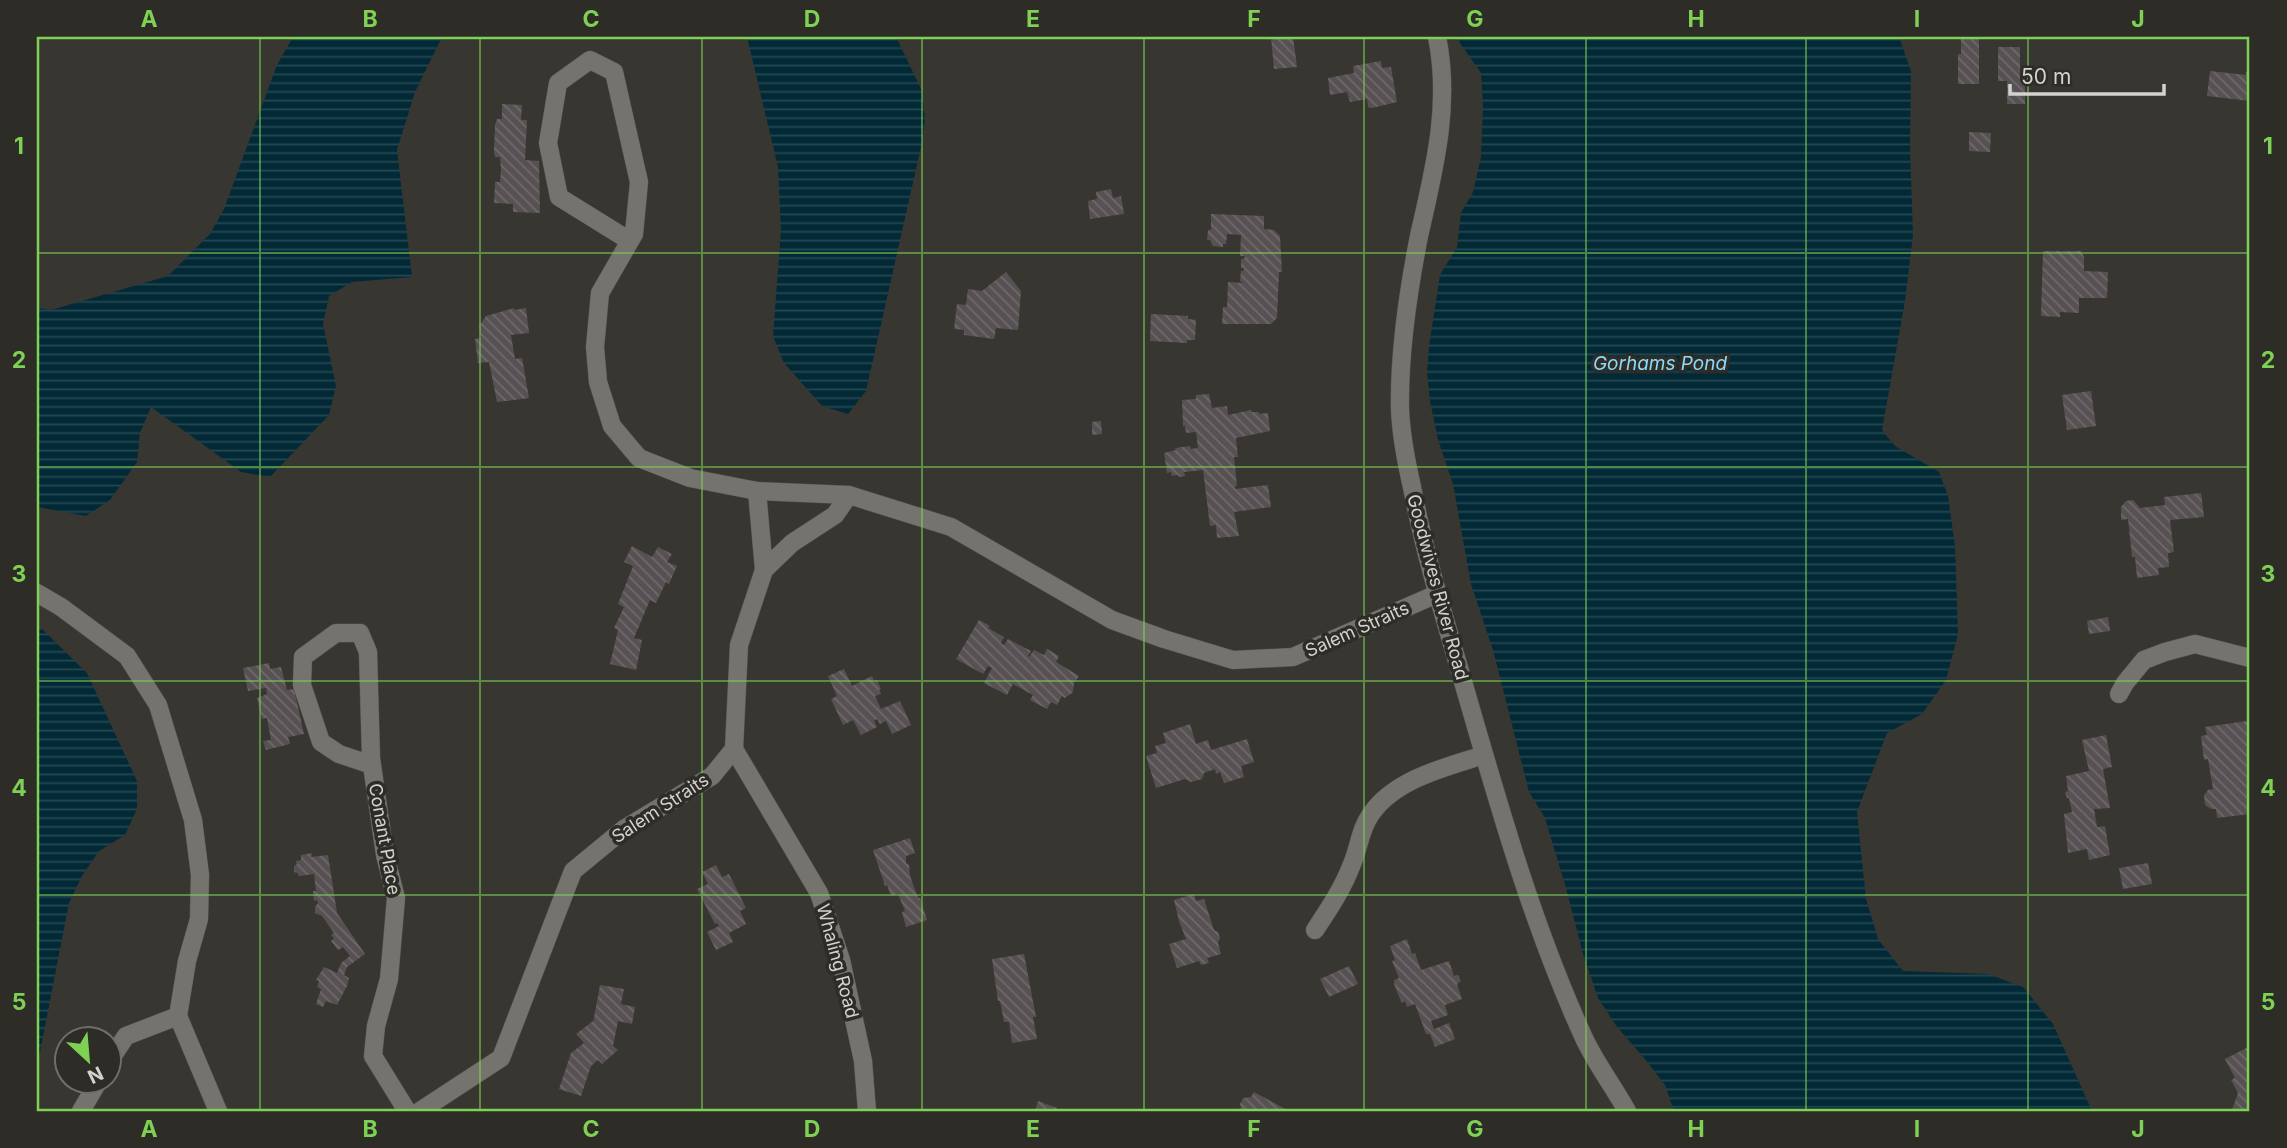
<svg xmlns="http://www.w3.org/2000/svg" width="2287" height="1148" font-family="Inter,sans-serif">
<defs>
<pattern id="water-rules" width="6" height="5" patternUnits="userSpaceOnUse" patternTransform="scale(1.75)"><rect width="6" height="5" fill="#022936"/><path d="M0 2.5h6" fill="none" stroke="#264752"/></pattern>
<pattern id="building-back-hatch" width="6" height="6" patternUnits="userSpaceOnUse" patternTransform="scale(1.75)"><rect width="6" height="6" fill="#585154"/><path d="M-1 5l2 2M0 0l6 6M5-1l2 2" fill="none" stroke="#6f696b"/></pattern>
</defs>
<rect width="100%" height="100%" fill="#373631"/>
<g fill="url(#water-rules)">
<polygon points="293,37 442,37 415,92 397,150 412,277 352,282 329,296 323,324 336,386 329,415 270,477 241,472 151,407 140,433 137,462 110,500 86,516 37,507 37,308 51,310 168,276 210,234 224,209 277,65"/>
<polygon points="747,37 896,37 921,89 925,119 921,147 866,391 848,414 822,406 784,363 773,336 781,230 778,167"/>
<polygon points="1458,37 1899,37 1911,71 1910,151 1913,235 1905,301 1882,430 1895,446 1939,472 1948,496 1955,546 1958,634 1946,680 1922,714 1887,733 1857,812 1866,899 1878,939 1903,971 1988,974 2023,987 2053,1024 2092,1111 1674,1111 1665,1085 1645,1059 1617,1027 1598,998 1583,954 1566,888 1545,818 1529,792 1493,650 1471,584 1453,484 1438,440 1430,401 1427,373 1429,346 1440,275 1457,247 1461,213 1473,192 1481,157 1483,106 1481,73 1460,43"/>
<polygon points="42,629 87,673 137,781 137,809 125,835 99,851 82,876 69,903 40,1052 37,1060 37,631"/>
</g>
<g fill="url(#building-back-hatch)">
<polygon points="1271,37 1293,37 1297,67 1274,69"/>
<polygon points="1961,37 1979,37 1979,84 1958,84 1958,54 1961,54"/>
<polygon points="1998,47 2020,47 2020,80 2025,81 2025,104 2007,104 2007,81 1998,81"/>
<polygon points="1381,61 1382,68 1391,67 1397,102 1372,108 1368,107 1367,99 1350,102 1347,92 1330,95 1328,78 1354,73 1353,66"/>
<polygon points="2210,71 2246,75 2246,72 2250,73 2250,101 2207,96"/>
<polygon points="502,104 522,105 521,120 527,120 525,160 539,161 540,213 513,212 513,204 494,203 495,182 500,182 501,170 500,157 495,157 494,151 495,125 497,119 502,119"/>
<polygon points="1969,132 1991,133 1990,152 1969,151"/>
<polygon points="1111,189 1113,198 1121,196 1124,214 1090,219 1088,201 1097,199 1096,192"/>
<polygon points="1211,214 1264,216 1264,229 1274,230 1280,236 1282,272 1279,272 1277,318 1271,324 1222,324 1223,307 1227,307 1228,282 1243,283 1240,281 1241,271 1243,271 1244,268 1241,268 1241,259 1244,259 1245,256 1240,256 1241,235 1227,234 1226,244 1223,244 1223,247 1213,246 1210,240 1207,240 1208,230 1211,230"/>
<polygon points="2043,251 2081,251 2084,257 2084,271 2108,272 2107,298 2079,298 2079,313 2060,312 2060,317 2041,316"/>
<polygon points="1006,272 1021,291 1018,330 996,328 994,339 964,335 964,330 954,329 957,304 966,305 968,289 982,291"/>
<polygon points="514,308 514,310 526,308 529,333 511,335 515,359 522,358 529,398 497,402 489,362 478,363 475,339 481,338 479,326 486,316"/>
<polygon points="1151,314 1188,316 1188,319 1196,320 1195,340 1187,340 1187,343 1150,341"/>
<polygon points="2091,391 2096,426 2067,430 2062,395"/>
<polygon points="1209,394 1212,408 1227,406 1228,415 1251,410 1251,412 1259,412 1259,414 1268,413 1270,431 1236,438 1238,457 1234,457 1237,486 1235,486 1235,489 1268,485 1271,507 1234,512 1239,536 1217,538 1216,525 1210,526 1203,470 1184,472 1185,476 1179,477 1178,475 1172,476 1171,472 1167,473 1164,453 1176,450 1175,448 1190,446 1191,449 1198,448 1196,432 1186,433 1185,426 1183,426 1182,400 1196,399 1196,395"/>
<polygon points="1101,421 1102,434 1092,435 1092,422"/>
<polygon points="2201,493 2204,517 2170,520 2174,552 2168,553 2169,567 2158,568 2159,575 2137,578 2135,557 2132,557 2128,519 2121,520 2121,507 2126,501 2133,500 2140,508 2165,505 2164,497"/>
<polygon points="632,546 652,557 658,547 672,554 667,562 677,566 669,584 666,582 656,603 650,600 634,638 642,640 636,670 610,664 618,630 614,628 624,607 618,604 633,566 624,562"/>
<polygon points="2108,617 2110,631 2089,634 2087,621"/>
<polygon points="979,620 990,626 988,628 1004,637 1001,643 1004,645 1008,639 1031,651 1028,656 1029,657 1034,650 1044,655 1047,649 1059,656 1056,662 1079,676 1074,683 1073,692 1065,698 1062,696 1057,705 1051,702 1047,709 1030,700 1033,695 1013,684 1007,695 984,683 992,668 988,666 983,674 956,659"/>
<polygon points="269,663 270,669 281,667 287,690 294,689 304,734 288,737 290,744 266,750 263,741 271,740 267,718 262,719 257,698 267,694 266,688 248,691 243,668"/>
<polygon points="844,669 852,686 872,676 874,681 877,680 881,689 879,690 881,694 875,696 881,709 900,701 911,725 892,734 886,721 880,724 877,719 874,721 877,727 861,735 853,720 843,725 831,699 837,696 828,676"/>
<polygon points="2247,721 2250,747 2250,762 2248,762 2250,774 2247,774 2249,790 2250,790 2250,814 2217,818 2216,809 2211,809 2205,805 2204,795 2208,790 2213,789 2208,759 2204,760 2201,736 2207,735 2205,727"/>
<polygon points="1190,724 1196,744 1208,740 1211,750 1247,739 1254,762 1241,766 1244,777 1224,783 1220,772 1216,774 1215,769 1204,773 1202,779 1191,782 1185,779 1156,788 1146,756 1157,753 1155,746 1166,743 1163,733"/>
<polygon points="2106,735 2112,767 2103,769 2110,808 2094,809 2097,827 2105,826 2110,855 2089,860 2087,849 2068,853 2064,814 2072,812 2069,798 2067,798 2065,792 2068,791 2066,776 2089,771 2082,740"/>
<polygon points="910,838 915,853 906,856 906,863 909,865 910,876 918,898 920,898 927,920 906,927 902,912 905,911 898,894 891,896 887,885 885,886 873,850"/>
<polygon points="312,853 311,857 328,855 337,913 365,954 347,967 344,975 349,978 347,986 337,1005 326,1001 323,1007 316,1004 321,989 317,987 319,981 316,980 324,967 337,973 341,963 350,956 343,947 338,950 331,941 334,938 331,935 334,933 322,916 315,913 315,907 318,903 317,900 314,901 313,891 316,891 314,874 299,876 298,873 294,872 294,866 297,864 296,861 301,860 301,855"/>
<polygon points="2148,863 2152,884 2123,889 2119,868"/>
<polygon points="716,865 722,877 729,874 746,908 740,911 746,924 729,933 733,942 716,950 707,932 719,926 717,923 715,924 697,889 708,884 702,872"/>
<polygon points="1194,894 1196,901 1204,899 1214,930 1218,932 1220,938 1218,943 1221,954 1207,958 1209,963 1201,965 1199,961 1177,968 1169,944 1186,939 1179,921 1174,900"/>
<polygon points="1407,939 1412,954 1415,953 1421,970 1449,961 1454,976 1458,975 1461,981 1457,984 1462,999 1445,1005 1448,1015 1431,1021 1434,1029 1449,1023 1455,1039 1435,1047 1430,1034 1426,1034 1415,1004 1407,1007 1405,1001 1402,1003 1400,999 1394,984 1394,980 1399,978 1392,961 1395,960 1390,946"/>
<polygon points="1024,954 1036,1017 1033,1017 1037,1039 1012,1043 1009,1022 1004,1022 1000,1001 998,1001 992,959"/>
<polygon points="1349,966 1358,984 1329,997 1320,979"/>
<polygon points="600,985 624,989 621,1004 635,1007 632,1024 618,1021 613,1046 618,1050 602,1064 598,1060 591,1066 581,1096 559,1089 571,1053 584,1043 576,1034 593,1021 593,1023"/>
<polygon points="2250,1046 2250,1111 2236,1111 2232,1110 2238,1093 2231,1080 2235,1078 2225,1059"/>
<polygon points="1254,1092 1289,1111 1233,1111 1241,1108 1240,1104 1243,1098 1251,1097"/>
<polygon points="1038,1101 1057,1108 1056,1111 1035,1111"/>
</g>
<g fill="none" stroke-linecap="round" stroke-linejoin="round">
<g stroke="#55534f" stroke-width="19">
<g id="minor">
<path d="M1437,37C1451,105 1434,170 1419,236C1408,292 1399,352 1400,409C1401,435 1406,461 1412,487C1423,546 1440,603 1457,661C1494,788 1529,918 1584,1038C1596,1064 1614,1087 1627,1111"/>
<polyline points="630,241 559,197 548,143 558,83 590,60 614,72 639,182 634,234 600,293 595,347 598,382 612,426 639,458 690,478 757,491 849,495 951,527 1112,620 1164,639 1233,660 1293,657 1437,594"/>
<polyline points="764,570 792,543 835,515 849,495"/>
<polyline points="37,593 61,607 127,656 158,705 193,820 200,875 199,919 187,961 178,1016"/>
<polyline points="2119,694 2125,683 2144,660 2165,652 2195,644 2250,658"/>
<polyline points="734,749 819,893 841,960 863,1061 867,1111"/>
<polyline points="372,765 339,754 321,742 302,685 303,657 336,633 360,633 368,652 371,758 372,765 385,855 396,898 389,979 376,1026 373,1056 407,1111"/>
<path d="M1315,930C1329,909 1343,888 1352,864C1359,848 1360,829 1371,814C1395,779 1446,767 1484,755"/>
<polyline points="178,1016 218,1111"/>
<polyline points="108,1063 126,1036 178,1016"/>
<polyline points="81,1111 98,1082"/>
<polyline points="420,1111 501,1058 573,871 624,829 712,776 734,749 739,645 764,570 757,491"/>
</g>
</g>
<use href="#minor" stroke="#75736d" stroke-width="18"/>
</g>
<path fill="none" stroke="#7ed153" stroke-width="2" stroke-opacity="0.55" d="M260,37V1111M480,37V1111M702,37V1111M922,37V1111M1144,37V1111M1364,37V1111M1586,37V1111M1806,37V1111M2028,37V1111M37,253H2250M37,467H2250M37,681H2250M37,895H2250"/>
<g text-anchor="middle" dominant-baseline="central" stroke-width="7" stroke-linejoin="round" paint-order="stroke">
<g font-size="18" fill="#d3d2ce" stroke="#2d2c27">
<text transform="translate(1438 587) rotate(75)">Goodwives River Road</text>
<text transform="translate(1357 629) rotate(-24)">Salem Straits</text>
<text transform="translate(660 808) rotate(-33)">Salem Straits</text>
<text transform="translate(385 839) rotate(80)">Conant Place</text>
<text transform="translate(838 961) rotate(75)">Whaling Road</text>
</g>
<g font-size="19" font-style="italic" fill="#8bdafc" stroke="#2d2c27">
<text x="1660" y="363">Gorhams Pond</text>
</g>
</g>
<rect width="2287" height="1148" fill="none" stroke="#2d2c27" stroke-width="77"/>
<g transform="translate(88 1060) rotate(154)"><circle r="33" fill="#2d2c27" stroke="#6f6e6a" stroke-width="2"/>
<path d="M0-5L12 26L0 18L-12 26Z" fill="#7ed153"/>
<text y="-10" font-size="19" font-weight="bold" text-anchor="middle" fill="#d3d2ce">N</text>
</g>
<path d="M2010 84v10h154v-10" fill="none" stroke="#d3d2ce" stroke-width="3.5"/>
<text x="2021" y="84" font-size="21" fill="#d3d2ce" stroke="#2d2c27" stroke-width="5" paint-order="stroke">50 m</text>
<rect x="38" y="38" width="2210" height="1072" fill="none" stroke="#7ed153" stroke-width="2.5"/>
<g font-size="23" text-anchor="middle" font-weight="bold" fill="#7ed153">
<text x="149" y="27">A</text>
<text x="370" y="27">B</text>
<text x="591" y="27">C</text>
<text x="812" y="27">D</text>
<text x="1033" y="27">E</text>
<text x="1254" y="27">F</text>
<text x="1475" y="27">G</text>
<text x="1696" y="27">H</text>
<text x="1917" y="27">I</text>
<text x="2138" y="27">J</text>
<text x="19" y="154">1</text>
<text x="2268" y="154">1</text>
<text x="19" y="368">2</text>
<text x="2268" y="368">2</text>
<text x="19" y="582">3</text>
<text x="2268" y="582">3</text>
<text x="19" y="796">4</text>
<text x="2268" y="796">4</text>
<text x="19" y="1010">5</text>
<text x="2268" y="1010">5</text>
<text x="149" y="1137">A</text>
<text x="370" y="1137">B</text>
<text x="591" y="1137">C</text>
<text x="812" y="1137">D</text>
<text x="1033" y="1137">E</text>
<text x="1254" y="1137">F</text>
<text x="1475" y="1137">G</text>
<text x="1696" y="1137">H</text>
<text x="1917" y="1137">I</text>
<text x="2138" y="1137">J</text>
</g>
</svg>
